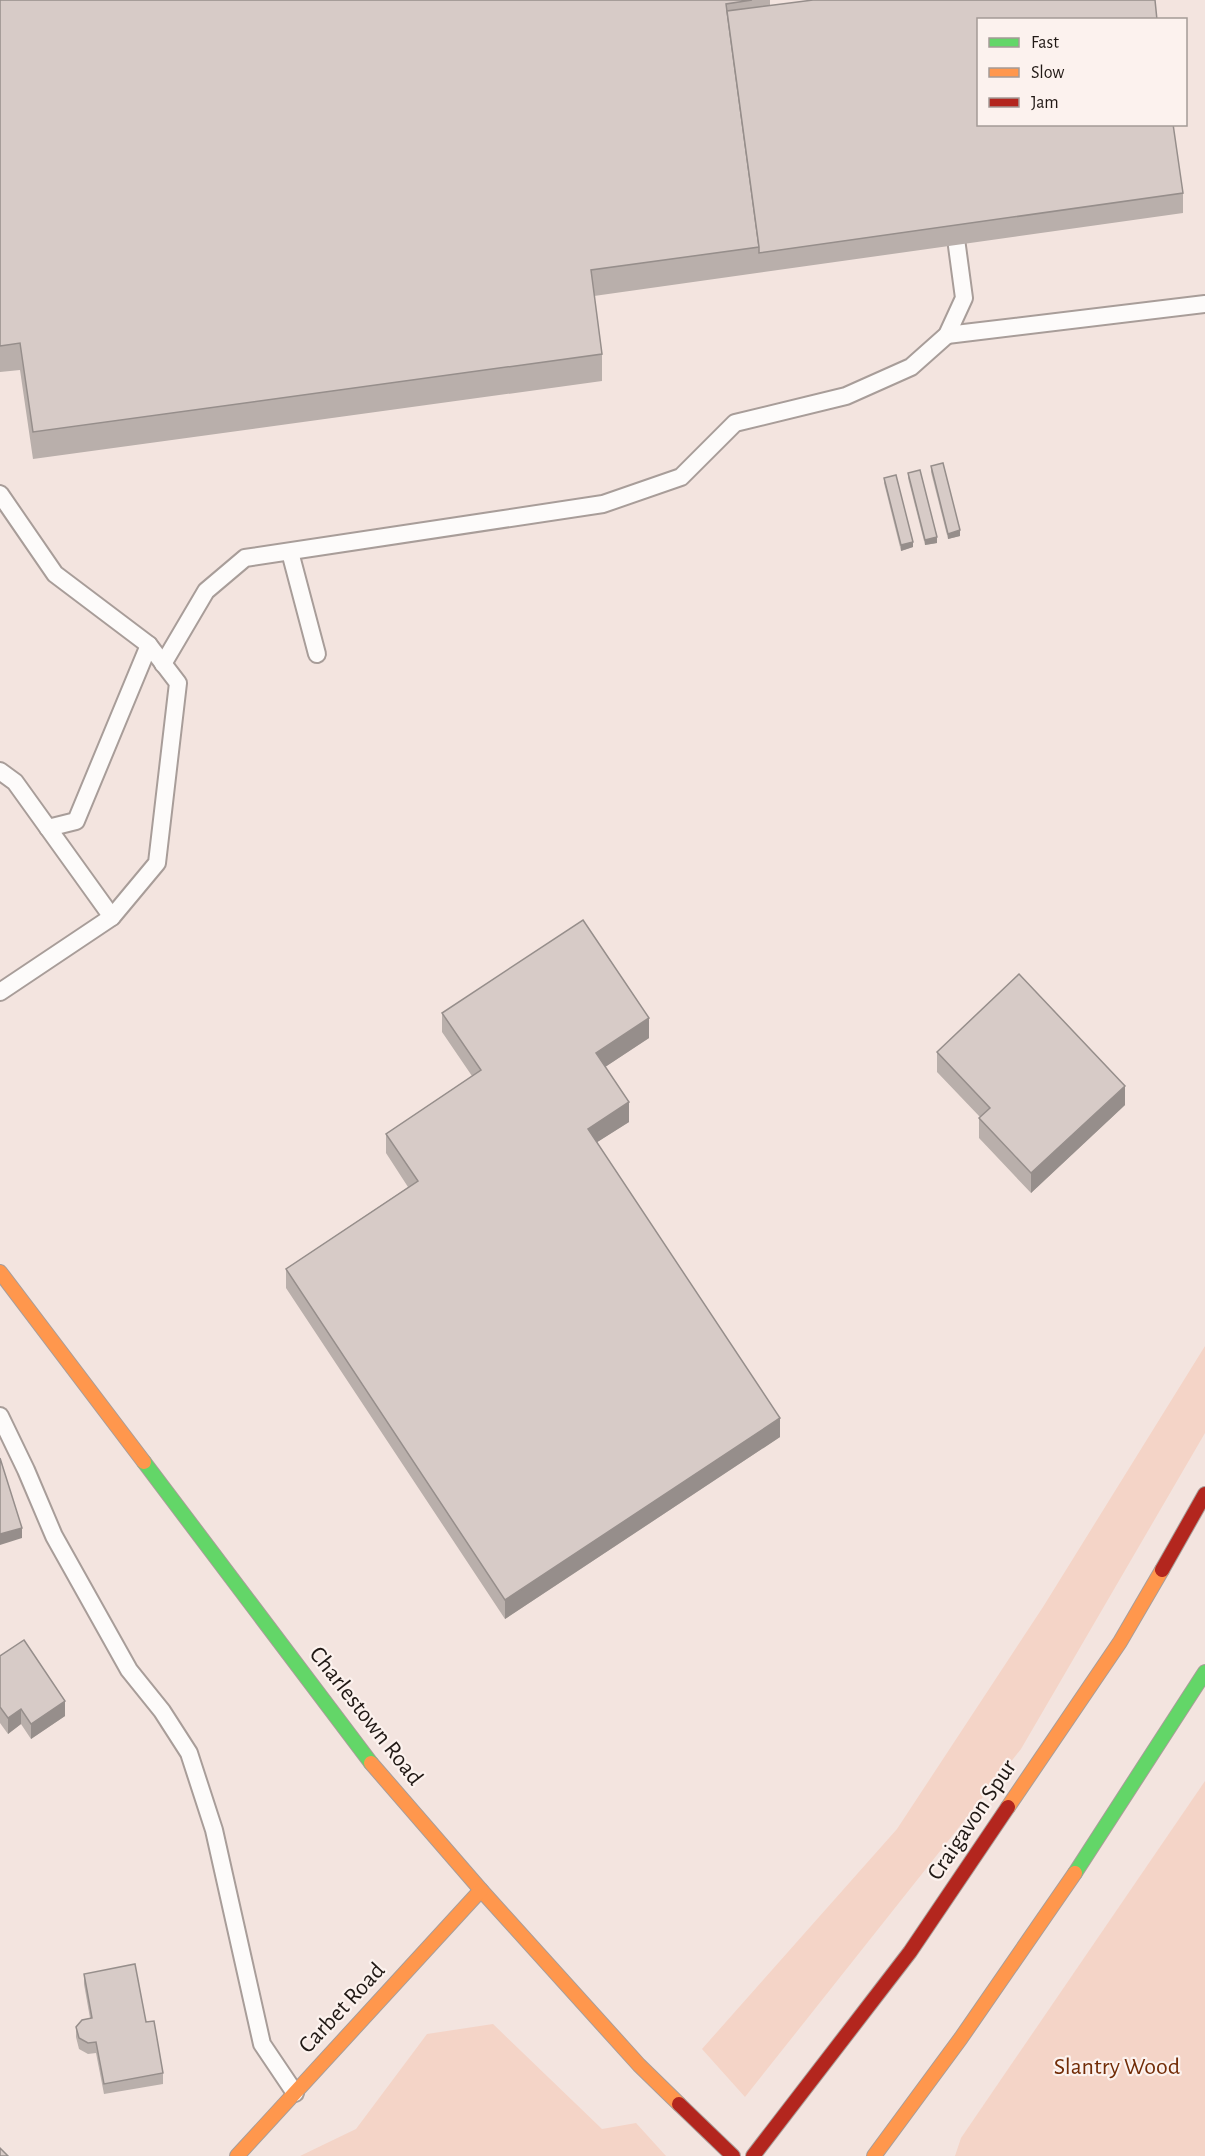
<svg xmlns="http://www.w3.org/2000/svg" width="1205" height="2156" font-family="'Alegreya Sans',sans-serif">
<rect width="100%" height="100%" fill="#f3e4df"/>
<g fill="#f4d4c7">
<polygon points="1205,1346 1205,1433 1021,1749 745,2097 702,2049 897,1829 1043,1607"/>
<polygon points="1205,1781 1205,2156 955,2156 961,2138"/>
<polygon points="493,2024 602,2129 636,2123 666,2156 300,2156 356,2129 427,2034"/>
</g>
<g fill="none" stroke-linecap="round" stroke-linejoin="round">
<g stroke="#a89d99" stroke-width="20">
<g id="lane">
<polyline points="947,335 1205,304"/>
<polyline points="0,494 55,574 149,645 178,683 157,863 112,917 0,992"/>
<polyline points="290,552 317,654"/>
<polyline points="163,664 206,591 245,558 603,504 681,477 735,423 846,396 911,367 947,335 964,298 954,224"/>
<polyline points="0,771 15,782 112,917"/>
<polyline points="48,828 76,821 149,645"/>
<polyline points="0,1416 26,1470 54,1536 129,1670 162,1711 189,1753 214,1830 262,2044 295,2093"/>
</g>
</g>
<g stroke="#a89d99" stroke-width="16">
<g id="fast">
<polyline points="144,1462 371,1763"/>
<polyline points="1075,1873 1205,1672"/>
</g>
</g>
<g stroke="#a89d99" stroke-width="16">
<g id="slow">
<polyline points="0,1272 144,1462"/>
<polyline points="371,1763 481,1890 639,2065 679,2104"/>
<polyline points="1008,1807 1120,1642 1162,1570"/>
<polyline points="237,2156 481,1890"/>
<polyline points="874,2156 961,2038 1075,1873"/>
</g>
</g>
<g stroke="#a89d99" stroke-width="16">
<g id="jam">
<polyline points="1162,1570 1205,1494"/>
<polyline points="679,2104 733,2156"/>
<polyline points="753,2156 910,1952 1008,1807"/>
</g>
</g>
<use href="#lane" stroke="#fdfbfa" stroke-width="16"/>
<use href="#fast" stroke="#63d668" stroke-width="14"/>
<use href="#slow" stroke="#ff974d" stroke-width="14"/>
<use href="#jam" stroke="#b3261e" stroke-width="14"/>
</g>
<g fill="#b9afab">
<polygon points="0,0 770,0 770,5 1183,193 1183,213 594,296 602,354 602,381 33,459 20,370 0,372"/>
<polygon points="931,466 960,536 948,539 931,472"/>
<polygon points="908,473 937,543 925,545 908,478"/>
<polygon points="884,478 913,547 901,551 884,483"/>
<polygon points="442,1013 649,1038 605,1067 629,1122 597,1142 780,1437 505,1619 286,1288 286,1269 408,1187 386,1153 386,1134 472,1076 442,1032"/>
<polygon points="937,1052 1125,1105 1031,1193 979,1138 979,1118 980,1117 937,1072"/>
<polygon points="0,1656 65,1716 31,1739 21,1724 8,1734 0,1723"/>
<polygon points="84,1974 146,2022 163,2073 163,2084 104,2094 96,2053 88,2054 79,2049 76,2037 76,2027 90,2018 84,1984"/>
</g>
<g fill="#968e8b">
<polygon points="960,530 960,536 948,539 948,534"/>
<polygon points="937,537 937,543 925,545 925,540"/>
<polygon points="913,542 913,547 901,551 901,545"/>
<polygon points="649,1018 649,1038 596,1073 596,1053"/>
<polygon points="1125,1086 1125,1105 1031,1193 1031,1173"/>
<polygon points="629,1102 629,1122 588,1148 588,1129"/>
<polygon points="780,1418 780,1437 505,1619 505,1600"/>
<polygon points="22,1528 22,1538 0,1545 0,1534"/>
<polygon points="65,1701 65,1716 31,1739 31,1724"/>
<polygon points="21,1709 21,1724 8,1734 8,1718"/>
</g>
<g fill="#d7cbc7" stroke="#968e8b" stroke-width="1.5">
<polygon points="0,0 752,0 726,4 759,247 591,270 602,354 33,432 20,343 0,346"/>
<polygon points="813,0 1155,0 1157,20 978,20 978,124 1173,124 1183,193 759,253 759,247 727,11"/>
<polygon points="943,463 960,530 948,534 931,466"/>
<polygon points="920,470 937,537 925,540 908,473"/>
<polygon points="896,475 913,542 901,545 884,478"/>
<polygon points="583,920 649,1018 596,1053 629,1102 588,1129 780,1418 505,1600 286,1269 418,1181 386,1134 481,1070 442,1013"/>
<polygon points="1019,974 1125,1086 1031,1173 979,1118 990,1108 937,1052"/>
<polygon points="0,1458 22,1528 0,1534"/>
<polygon points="24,1640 65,1701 31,1724 21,1709 8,1718 0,1707 0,1656"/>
<polygon points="135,1964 146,2022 154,2021 163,2073 104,2084 96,2042 88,2043 79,2038 76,2027 82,2020 92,2018 84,1974"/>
<polygon points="0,2148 8,2156 0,2156"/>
</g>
<g text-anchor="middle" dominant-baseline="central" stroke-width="4.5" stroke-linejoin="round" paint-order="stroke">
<g font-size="24" fill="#211915" stroke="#fcf2ee">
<text transform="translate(366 1716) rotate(52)">Charlestown Road</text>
<text transform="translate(972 1820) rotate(-56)">Craigavon Spur</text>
<text transform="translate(342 2008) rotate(-47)">Carbet Road</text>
</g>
<g font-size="24" fill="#722c07" stroke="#fcf2ee">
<text x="1117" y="2067">Slantry Wood</text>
</g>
</g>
<rect x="977" y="18" width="210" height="108" fill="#fcf2ee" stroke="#a49b97" stroke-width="1.5"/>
<rect x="989" y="38" width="30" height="9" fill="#63d668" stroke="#a49b97" stroke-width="1.5"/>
<text x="1031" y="48" font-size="18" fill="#211915">Fast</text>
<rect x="989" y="68" width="30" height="9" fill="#ff974d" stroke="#a49b97" stroke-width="1.5"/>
<text x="1031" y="78" font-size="18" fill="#211915">Slow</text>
<rect x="989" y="98" width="30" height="9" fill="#b3261e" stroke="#a49b97" stroke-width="1.5"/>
<text x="1031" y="108" font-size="18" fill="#211915">Jam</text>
</svg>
